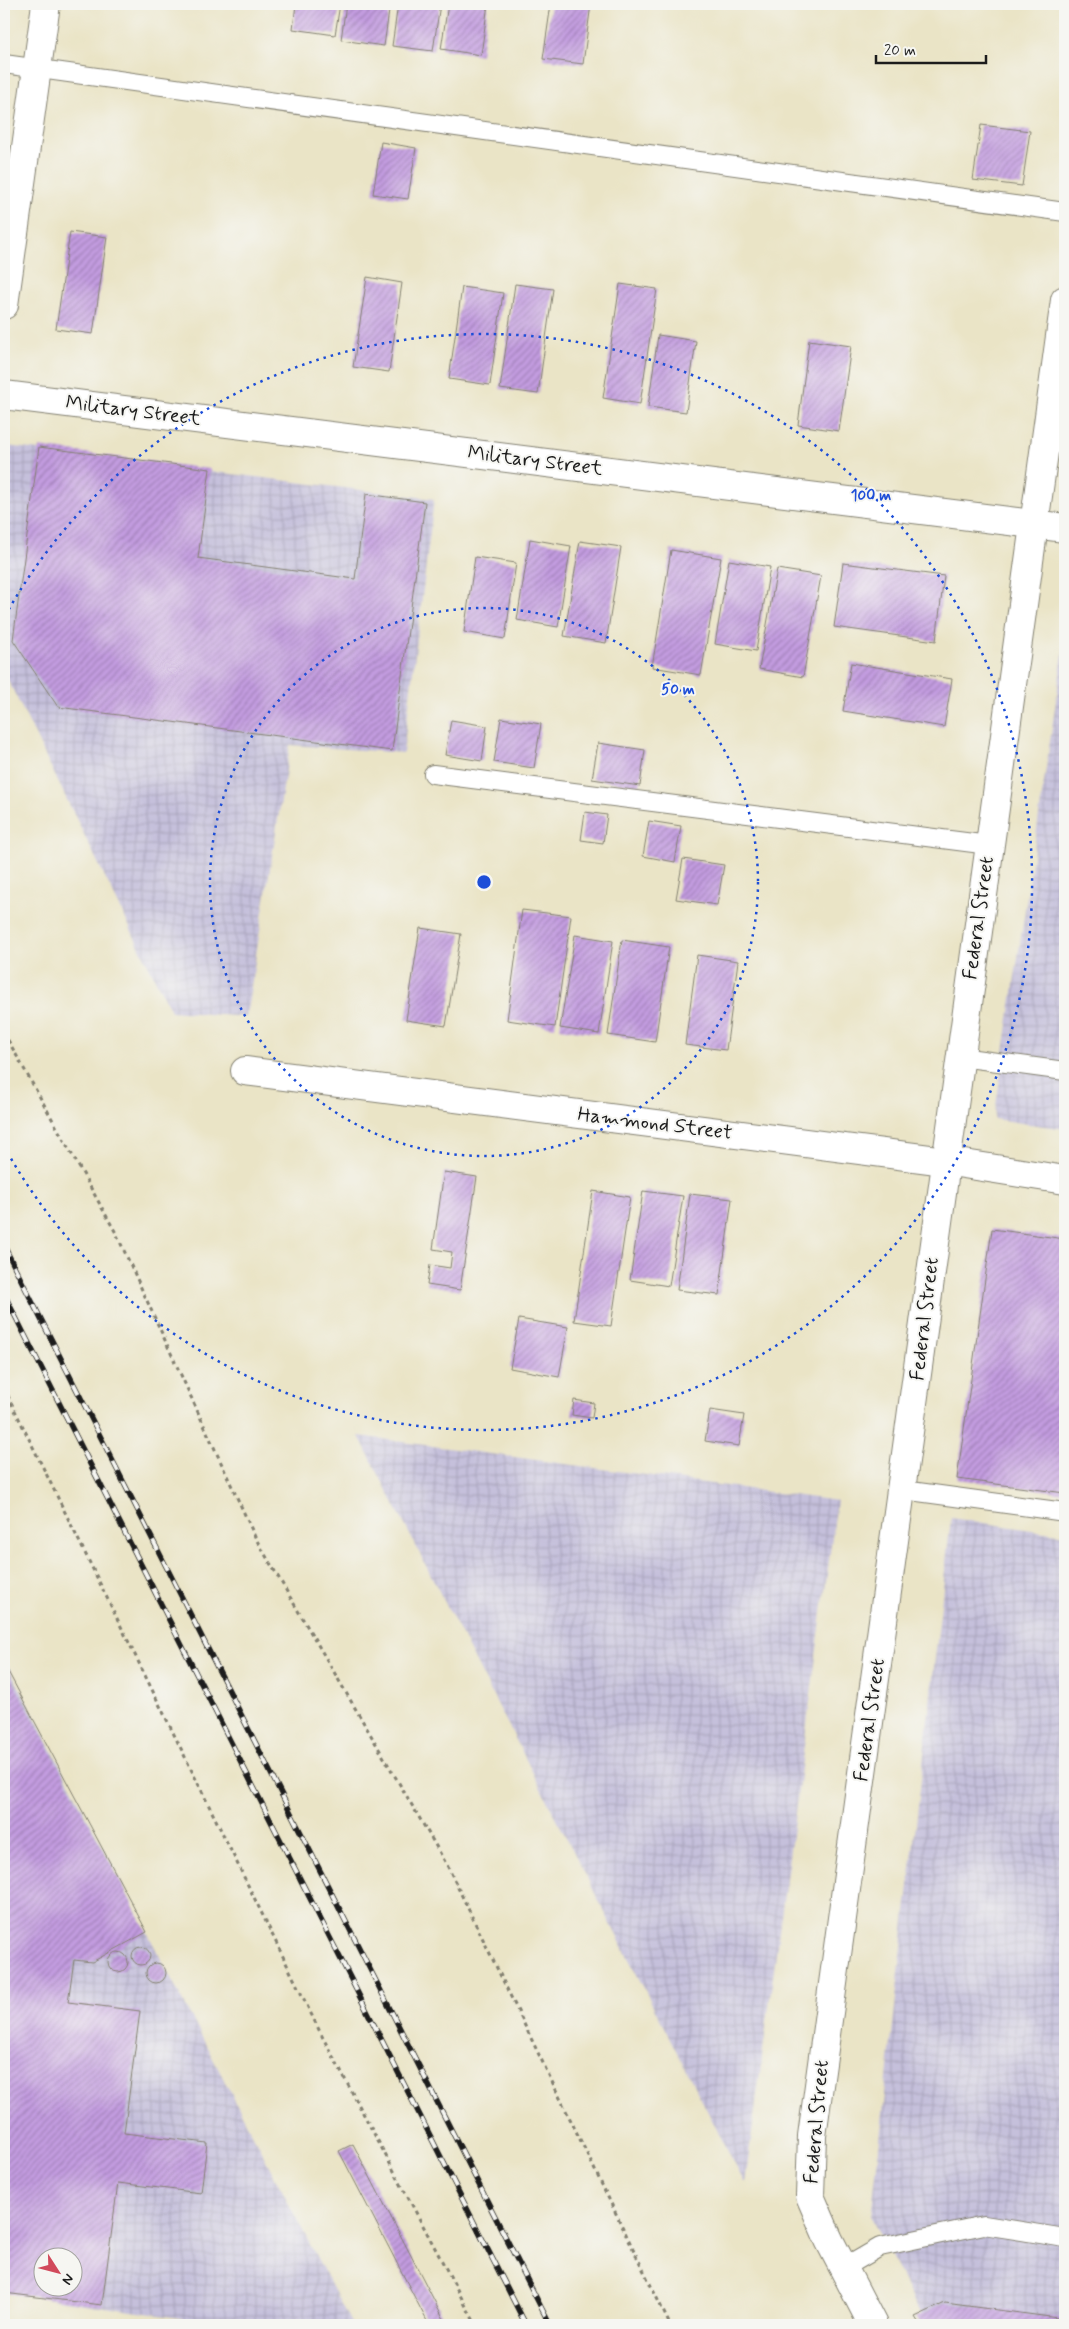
<svg xmlns="http://www.w3.org/2000/svg" width="1069" height="2329" font-family="Mynerve,sans-serif">
<defs>
<pattern id="industrial-grid" width="8" height="8" patternUnits="userSpaceOnUse" patternTransform="scale(1.25)"><rect width="8" height="8" fill="#c5c0db"/><path d="M0 4h8M4 0v8" fill="none" stroke="#a9a4bb"/></pattern>
<pattern id="building-hatch" width="6" height="6" patternUnits="userSpaceOnUse" patternTransform="scale(1.25)"><rect width="6" height="6" fill="#c39ce0"/><path d="M-1 1l2-2M0 6l6-6M5 7l2-2" fill="none" stroke="#9e7eb5"/></pattern>
</defs>
<rect width="100%" height="100%" fill="#f6f6f2"/>
<filter id="ink" filterUnits="userSpaceOnUse"><feTurbulence type="fractalNoise" baseFrequency=".02" numOctaves="2"/><feDisplacementMap in="SourceGraphic" scale="10" xChannelSelector="R" yChannelSelector="G"/><feConvolveMatrix kernelMatrix="1 2 1 2 8 2 1 2 1" color-interpolation-filters="sRGB"/></filter>
<filter id="wash" filterUnits="userSpaceOnUse"><feTurbulence type="fractalNoise" baseFrequency=".0096" numOctaves="4" result="noise"/><feDisplacementMap in="SourceGraphic" scale="20" xChannelSelector="R" yChannelSelector="G"/><feGaussianBlur stdDeviation="1.12" result="paint"/><feColorMatrix in="noise" values="0 0 0 0 0 0 0 0 0 0 0 0 0 0 0 0 0 1.4 0 .05"/><feComposite in="paint" operator="in"/></filter>
<g filter="url(#wash)">
<rect width="100%" height="100%" fill="#eae4c6"/>
<g fill="url(#industrial-grid)" fill-rule="evenodd">
<polygon points="7,446 434,499 403,753 290,745 246,1017 171,1011 4,672 4,447"/>
<polygon points="1065,640 1065,1129 994,1119"/>
<polygon points="359,1436 837,1501 745,2184"/>
<polygon points="951,1518 1065,1535 1065,2325 926,2325 871,2217"/>
<path d="M4,1658L352,2325H226L4,2292ZM42,2256H72V2286H42Z"/>
</g>
<g id="blocks">
<g fill="url(#building-hatch)" fill-rule="evenodd">
<polygon points="296,4 340,4 335,35 293,29"/>
<polygon points="346,4 390,4 384,46 341,40"/>
<polygon points="398,4 440,4 433,51 392,46"/>
<polygon points="448,4 488,4 481,55 441,49"/>
<polygon points="551,4 591,4 583,64 543,59"/>
<polygon points="981,125 1030,131 1022,186 973,180"/>
<polygon points="381,142 416,148 408,199 373,194"/>
<polygon points="70,232 107,237 93,334 56,329"/>
<polygon points="367,277 402,283 389,372 353,367"/>
<polygon points="515,284 553,289 538,394 500,389"/>
<polygon points="620,284 657,289 640,404 603,398"/>
<polygon points="462,287 503,293 490,385 449,379"/>
<polygon points="658,335 696,341 686,412 648,407"/>
<polygon points="809,340 851,346 839,431 798,425"/>
<polygon points="39,447 210,469 198,558 355,579 366,494 425,502 392,751 58,707 13,640"/>
<polygon points="530,539 571,546 558,627 517,620"/>
<polygon points="580,541 621,547 606,643 564,636"/>
<polygon points="671,550 721,558 701,675 652,667"/>
<polygon points="475,557 516,563 505,639 464,632"/>
<polygon points="729,560 770,567 756,651 715,644"/>
<polygon points="843,563 944,576 936,641 834,627"/>
<polygon points="777,569 821,576 803,677 759,669"/>
<polygon points="851,663 952,679 944,727 843,711"/>
<polygon points="501,718 541,724 534,768 494,762"/>
<polygon points="451,720 487,726 482,761 445,755"/>
<polygon points="598,743 645,750 640,786 592,779"/>
<polygon points="585,812 607,815 603,843 581,840"/>
<polygon points="649,821 681,826 675,862 643,856"/>
<polygon points="683,859 724,865 717,905 676,899"/>
<polygon points="522,910 571,916 555,1027 507,1020"/>
<polygon points="420,928 461,934 446,1026 406,1020"/>
<polygon points="575,935 613,941 599,1034 560,1028"/>
<polygon points="622,940 669,947 655,1042 608,1035"/>
<polygon points="697,955 738,961 726,1050 685,1045"/>
<polygon points="444,1172 477,1177 460,1290 427,1285 430,1265 450,1268 452,1252 433,1249"/>
<polygon points="593,1191 630,1197 611,1326 574,1321"/>
<polygon points="643,1191 683,1196 669,1286 630,1280"/>
<polygon points="690,1194 732,1199 719,1295 677,1290"/>
<polygon points="992,1229 1065,1239 1065,1493 957,1479"/>
<polygon points="519,1319 568,1327 559,1377 510,1368"/>
<polygon points="574,1400 594,1403 592,1418 572,1415"/>
<polygon points="710,1410 744,1415 739,1446 705,1441"/>
<path d="M4,1664L147,1932L92,1962L74,1960L68,2002L140,2011L124,2133L207,2143L201,2193L118,2183L102,2305L4,2293ZM42,2256H72V2286H42Z"/>
<circle cx="141" cy="1956" r="9"/>
<circle cx="118" cy="1962" r="10"/>
<circle cx="156" cy="1973" r="10"/>
<polygon points="353,2144 447,2325 429,2325 339,2151"/>
<polygon points="945,2303 1065,2319 1065,2325 920,2325 915,2317"/>
</g>
</g>
</g>
<g filter="url(#ink)">
<use href="#blocks" fill-opacity="0" stroke="#838071" stroke-width="1"/>
<g fill="none" stroke-linecap="round" stroke-linejoin="round">
<g stroke="#838071" stroke-width="20">
<g id="lane">
<polyline points="4,64 1065,212"/>
<polyline points="433,774 989,845"/>
<polyline points="960,1057 1065,1071"/>
<polyline points="903,1490 1065,1512"/>
<polyline points="844,2268 880,2247 984,2225 1065,2238"/>
</g>
</g>
<g stroke="#838071" stroke-width="30">
<g id="street">
<polyline points="4,305 46,4"/>
<polyline points="4,395 1065,528"/>
<polyline points="245,1071 945,1161 1065,1180"/>
<path d="M873,2325L829,2240L810,2196L812,2136C898,1524 979,912 1065,300"/>
</g>
</g>
<g stroke="#838071" stroke-width="3" stroke-dasharray="4 4" stroke-linecap="butt">
<polyline points="4,1033 116,1233 256,1539 447,1865 670,2325"/>
<polyline points="4,1388 322,2036 476,2325"/>
</g>
<use href="#lane" stroke="#fff" stroke-width="18"/>
<use href="#street" stroke="#fff" stroke-width="28"/>
<g stroke="#1c1c1c" stroke-width="5.5">
<g id="rail">
<polyline points="4,1246 550,2325"/>
<polyline points="4,1294 526,2325"/>
</g>
</g>
<use href="#rail" stroke="#f6f6f2" stroke-width="4" stroke-dasharray="11" stroke-linecap="butt"/>
</g>
</g>
<g fill="none" stroke="#1d4ed8" stroke-width="2.5" stroke-dasharray="2.5 5">
<circle cx="484" cy="882" r="274"/>
<path d="M5 616A548 548 0 1 1 5 1148"/>
</g>
<g text-anchor="middle" dominant-baseline="central" stroke-width="4" stroke-linejoin="round" paint-order="stroke">
<g font-size="20" fill="#1c1c1c" stroke="#f6f6f2">
<text transform="translate(133 411) rotate(7)">Military Street</text>
<text transform="translate(535 461) rotate(7)">Military Street</text>
<text transform="translate(979 918) rotate(-82)">Federal Street</text>
<text transform="translate(655 1124) rotate(7)">Hammond Street</text>
<text transform="translate(925 1319) rotate(-83)">Federal Street</text>
<text transform="translate(870 1720) rotate(-82)">Federal Street</text>
<text transform="translate(817 2122) rotate(-85)">Federal Street</text>
</g>
</g>
<circle cx="484" cy="882" r="8" fill="#1d4ed8" stroke="#f6f6f2" stroke-width="2.5"/>
<g font-size="15" text-anchor="middle" font-weight="bold" fill="#1d4ed8" stroke="#f6f6f2" stroke-width="4" stroke-linejoin="round" paint-order="stroke">
<text x="871" y="500">100 m</text>
<text x="678" y="694">50 m</text>
</g>
<rect width="1069" height="2329" fill="none" stroke="#f6f6f2" stroke-width="20"/>
<g transform="translate(58 2272) rotate(126)"><circle r="24" fill="#f6f6f2" stroke="#9f9f9c"/>
<path d="M0-4L9 19L0 12L-9 19Z" fill="#d1495b"/>
<text y="-8" font-size="14" font-weight="bold" text-anchor="middle" fill="#1c1c1c">N</text>
</g>
<path d="M876 55v8h110v-8" fill="none" stroke="#1c1c1c" stroke-width="2.5"/>
<text x="884" y="55" font-size="15" fill="#1c1c1c" stroke="#f6f6f2" stroke-width="4" paint-order="stroke">20 m</text>
</svg>
